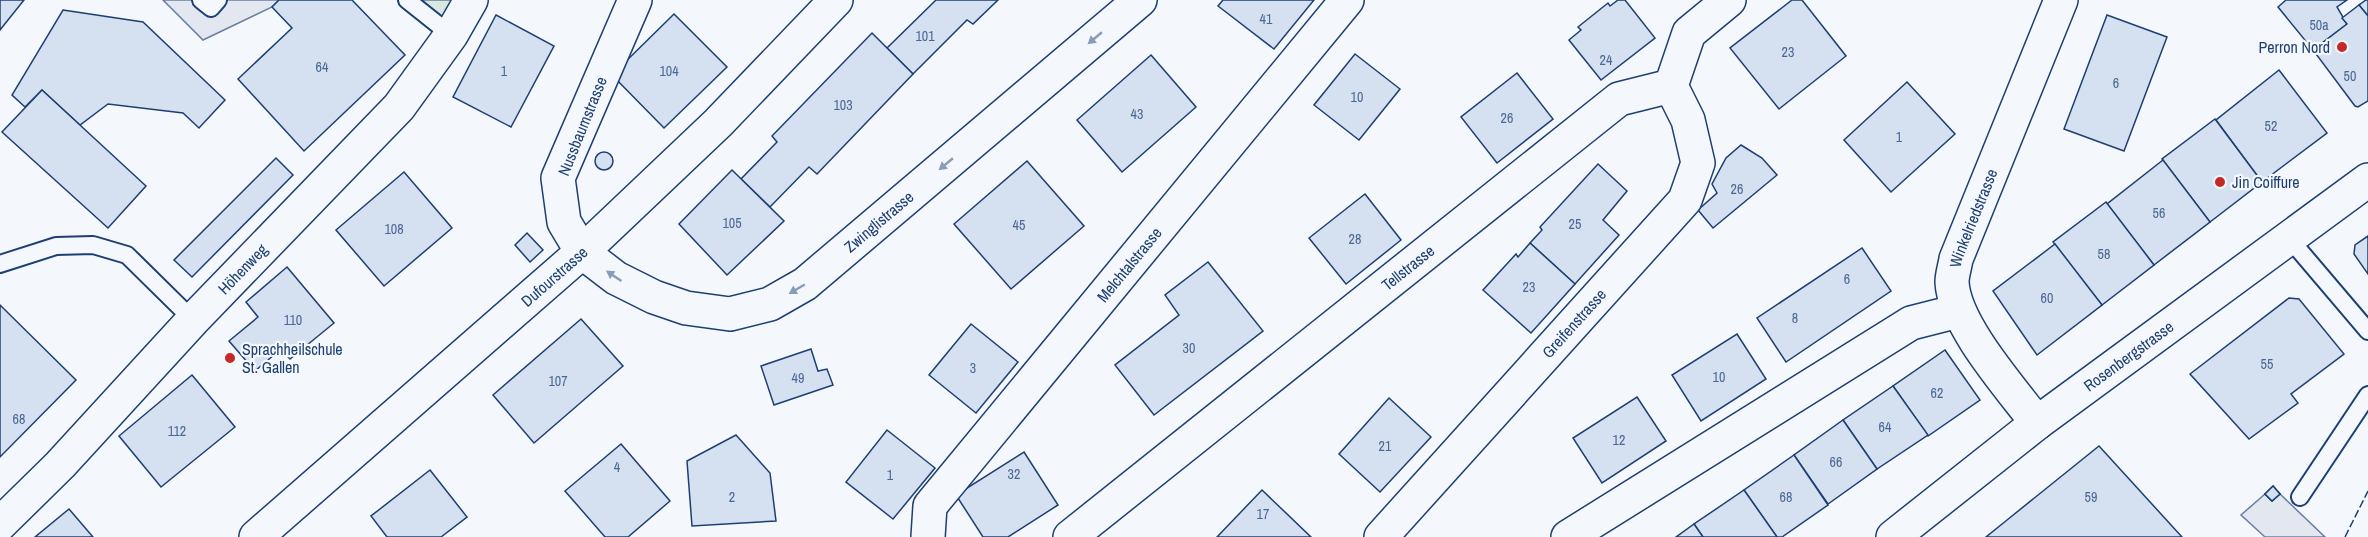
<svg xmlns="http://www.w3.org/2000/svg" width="2368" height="537" font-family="'Archivo Narrow',sans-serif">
<rect width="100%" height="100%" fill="#f4f7fb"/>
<polygon fill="#d7e8df" stroke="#687fa3" stroke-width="1.5" points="407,0 476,0 451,35"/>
<g fill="#e3e8f0" stroke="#687fa3" stroke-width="1.5">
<polygon points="163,0 279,0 272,7 203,40"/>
<polygon points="2265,494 2272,501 2280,494 2325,537 2265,537 2241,515"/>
</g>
<g fill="#d5e0f0" stroke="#1d3f73" stroke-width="1.5">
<polygon points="0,0 24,0 0,30"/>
<polygon points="279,0 352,0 405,55 304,151 238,79 292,28 272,7"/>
<polygon points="936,0 998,0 973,24 967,20 913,74 887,48"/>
<polygon points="1223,0 1314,0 1274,49 1218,6"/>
<polygon points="1618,0 1625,0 1655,38 1601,80 1569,40 1581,30 1578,27 1608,3 1610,6"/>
<polygon points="1792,0 1802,0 1846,56 1779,109 1730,48"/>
<polygon points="2286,0 2347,0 2337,7 2347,24 2313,50 2278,7"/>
<polygon points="2366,0 2368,0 2368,16 2359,5"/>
<polygon points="2359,5 2368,16 2368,101 2358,107 2355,106 2313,50 2347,24 2342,18"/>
<polygon points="63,10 143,22 225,100 199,128 183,113 108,104 80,125 42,90 25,107 12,95"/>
<polygon points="674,14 727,67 664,128 612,75"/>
<polygon points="496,15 554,46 511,127 453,97"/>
<polygon points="2107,15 2167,37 2124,151 2064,129"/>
<polygon points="872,33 913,74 817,174 809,167 770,207 741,179 777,142 772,136"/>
<polygon points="1355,54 1400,89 1359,140 1314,105"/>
<polygon points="1151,55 1196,107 1122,172 1077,120"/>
<polygon points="2279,70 2327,133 2262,182 2216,120"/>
<polygon points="1517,73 1553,119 1497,163 1461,117"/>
<polygon points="1907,82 1955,134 1891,192 1844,140"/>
<polygon points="42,90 146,186 108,228 2,132"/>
<polygon points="2215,119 2262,182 2210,222 2162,159"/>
<polygon points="1741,145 1762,158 1777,175 1713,228 1698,210 1717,193 1712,184 1726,158"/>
<circle cx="604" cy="161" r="9"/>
<polygon points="276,158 293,175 192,277 174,260"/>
<polygon points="2163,160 2210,222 2154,265 2107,204"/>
<polygon points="1027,161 1084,226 1011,289 954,224"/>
<polygon points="1598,164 1627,191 1603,220 1619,235 1575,284 1530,243 1542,230 1540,227"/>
<polygon points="732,170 784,221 727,275 679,224"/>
<polygon points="404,172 452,228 384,286 336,230"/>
<polygon points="1365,194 1401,240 1346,284 1309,238"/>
<polygon points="2106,202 2154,265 2102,305 2053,242"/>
<polygon points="527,233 543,250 530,262 515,245"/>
<polygon points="2368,236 2368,274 2354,254 2355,245"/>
<polygon points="1530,243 1575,284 1531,333 1483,290 1516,254 1518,257"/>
<polygon points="2055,244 2102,305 2037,355 1993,291"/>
<polygon points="1862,248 1891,291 1786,362 1757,318"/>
<polygon points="1208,262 1263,331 1154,415 1115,365 1179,315 1165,295"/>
<polygon points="287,267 334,323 290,359 281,349 255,371 229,341 258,317 246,302"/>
<polygon points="2289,298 2299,299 2344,354 2291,394 2298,403 2249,439 2190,374"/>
<polygon points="0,305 76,380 0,457"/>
<polygon points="581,319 623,366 534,443 493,395"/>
<polygon points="971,324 1018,362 976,413 929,375"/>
<polygon points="1737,334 1766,379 1701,421 1672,375"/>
<polygon points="811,349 818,371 827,369 833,385 774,405 761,366"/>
<polygon points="1945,350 1980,400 1928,436 1893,386"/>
<polygon points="192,375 235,427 161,487 119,436"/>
<polygon points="1893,386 1928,435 1877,469 1843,420"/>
<polygon points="1637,397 1666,441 1602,483 1573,438"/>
<polygon points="1389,398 1431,437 1380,492 1339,454"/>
<polygon points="1843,420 1877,469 1828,504 1794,455"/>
<polygon points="887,430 935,468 893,519 846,482"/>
<polygon points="736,435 770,473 776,521 692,526 687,461"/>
<polygon points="621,444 670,501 628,537 605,537 565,491"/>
<polygon points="2099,446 2182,537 1986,537 2007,520"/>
<polygon points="1024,452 1058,505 1008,537 983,537 956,495"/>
<polygon points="1794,455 1828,505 1782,537 1777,537 1744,490"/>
<polygon points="430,470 467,517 441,537 387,537 371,516"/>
<polygon points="2273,486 2280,494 2272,501 2265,494"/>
<polygon points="2273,486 2280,494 2272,501 2265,494"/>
<polygon points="1262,490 1311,537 1217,537"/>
<polygon points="1744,490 1777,537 1703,537 1694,524"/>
<polygon points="69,509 93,537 35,537"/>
<polygon points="1694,524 1703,537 1676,537"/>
</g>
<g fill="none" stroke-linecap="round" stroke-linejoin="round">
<g stroke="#1d3f73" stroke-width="20">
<g id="lane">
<polyline points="201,0 211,8 218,0"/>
<polyline points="407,0 451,35"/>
<polyline points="2288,237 2368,331"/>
<polyline points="0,264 56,246 93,245 127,255 193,320"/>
<polyline points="2300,497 2368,395"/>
</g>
</g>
<g stroke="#1d3f73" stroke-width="36">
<g id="street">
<path id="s1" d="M635,0L558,178L564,222L582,252L616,278L654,297L686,308L730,314L770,304L805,284L1140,0"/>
<path id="s2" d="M0,524L60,465L193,320L399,107L451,35L471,0"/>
<path id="s3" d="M256,537L582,252L718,123L836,0"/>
<path id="s4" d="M928,537L930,506L1347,0"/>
<path id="s5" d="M1070,537L1619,99L1671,86L1689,33L1729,0"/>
<path id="s6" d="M1381,537L1685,200L1698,163L1688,120L1671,86"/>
<polyline points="1568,537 1911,323 1958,311"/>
</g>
</g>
<g stroke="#1d3f73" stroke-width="36">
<g id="secondary">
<path id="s7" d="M2037,423C2011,388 1954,325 1952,282C1952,275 1955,266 1956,259L2061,0"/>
</g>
</g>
<g stroke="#1d3f73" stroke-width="36">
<g id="primary">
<path id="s8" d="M1893,537L2037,423L2368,180"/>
</g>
</g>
<use href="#lane" stroke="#f4f7fb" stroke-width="16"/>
<use href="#street" stroke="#f4f7fb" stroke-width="33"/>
<use href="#secondary" stroke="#f4f7fb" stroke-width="33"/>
<use href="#primary" stroke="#f4f7fb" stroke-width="33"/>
<polyline stroke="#1d3f73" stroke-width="1.5" stroke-dasharray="8 3" stroke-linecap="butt" points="2345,537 2368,491"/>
</g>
<defs><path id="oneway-solid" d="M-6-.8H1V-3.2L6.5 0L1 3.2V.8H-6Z" transform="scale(1.5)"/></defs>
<g fill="#889bb7">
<use href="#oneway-solid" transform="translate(1095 38) rotate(140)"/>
<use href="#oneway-solid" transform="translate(946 164) rotate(140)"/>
<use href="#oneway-solid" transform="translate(614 276) rotate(-146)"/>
<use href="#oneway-solid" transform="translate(797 289) rotate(150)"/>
</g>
<g fill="#c62828" stroke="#f4f7fb" stroke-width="2">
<circle cx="2342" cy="47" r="6"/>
<circle cx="2220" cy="182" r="6"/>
<circle cx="230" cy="358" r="6"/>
</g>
<g text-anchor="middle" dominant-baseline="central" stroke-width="4.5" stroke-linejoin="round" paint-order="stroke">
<g font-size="14" fill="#4b6792">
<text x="1266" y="19">41</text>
<text x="2319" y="25">50a</text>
<text x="925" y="36">101</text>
<text x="1788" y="52">23</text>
<text x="1606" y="60">24</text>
<text x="322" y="67">64</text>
<text x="504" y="71">1</text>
<text x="669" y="71">104</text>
<text x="2350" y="76">50</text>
<text x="2116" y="83">6</text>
<text x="1357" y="97">10</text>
<text x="843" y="105">103</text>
<text x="1137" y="114">43</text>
<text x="1507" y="118">26</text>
<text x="2271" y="126">52</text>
<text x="1899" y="137">1</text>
<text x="1737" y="189">26</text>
<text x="2159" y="213">56</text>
<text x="732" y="223">105</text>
<text x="1575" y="224">25</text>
<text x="1019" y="225">45</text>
<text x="394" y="229">108</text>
<text x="1355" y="239">28</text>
<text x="2104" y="254">58</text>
<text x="1847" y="279">6</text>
<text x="1529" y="287">23</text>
<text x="2047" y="298">60</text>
<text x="1795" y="318">8</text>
<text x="293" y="320">110</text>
<text x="1189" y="348">30</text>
<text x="2267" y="364">55</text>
<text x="973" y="368">3</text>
<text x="1719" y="377">10</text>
<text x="798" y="378">49</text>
<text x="558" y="381">107</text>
<text x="1937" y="393">62</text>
<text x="19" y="419">68</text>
<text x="1885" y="427">64</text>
<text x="177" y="431">112</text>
<text x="1619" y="440">12</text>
<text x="1385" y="446">21</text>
<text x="1836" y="462">66</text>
<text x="617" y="467">4</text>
<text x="1014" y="474">32</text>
<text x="890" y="475">1</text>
<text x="732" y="497">2</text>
<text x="1786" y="497">68</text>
<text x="2091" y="497">59</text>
<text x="1263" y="514">17</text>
</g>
<g font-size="16" fill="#1d3f73" stroke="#f4f7fb" text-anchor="start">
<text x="2330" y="47" text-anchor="end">Perron Nord</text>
<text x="2232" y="182">Jin Coiffure</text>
<text x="242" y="349">Sprachheilschule<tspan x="242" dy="18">St. Gallen</tspan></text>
</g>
<g font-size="16" fill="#1d3f73" stroke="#f4f7fb">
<text transform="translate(582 126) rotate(-68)">Nussbaumstrasse</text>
<text stroke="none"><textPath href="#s7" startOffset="234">Winkelriedstrasse</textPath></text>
<text stroke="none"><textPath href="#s1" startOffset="615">Zwinglistrasse</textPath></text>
<text stroke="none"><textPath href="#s4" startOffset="344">Melchtalstrasse</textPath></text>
<text stroke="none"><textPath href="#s2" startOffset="352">Höhenweg</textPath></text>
<text stroke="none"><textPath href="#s5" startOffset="432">Tellstrasse</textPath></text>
<text stroke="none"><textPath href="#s3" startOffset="396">Dufourstrasse</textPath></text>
<text stroke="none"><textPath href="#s6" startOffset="288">Greifenstrasse</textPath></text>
<text stroke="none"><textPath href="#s8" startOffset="297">Rosenbergstrasse</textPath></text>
</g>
</g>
</svg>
